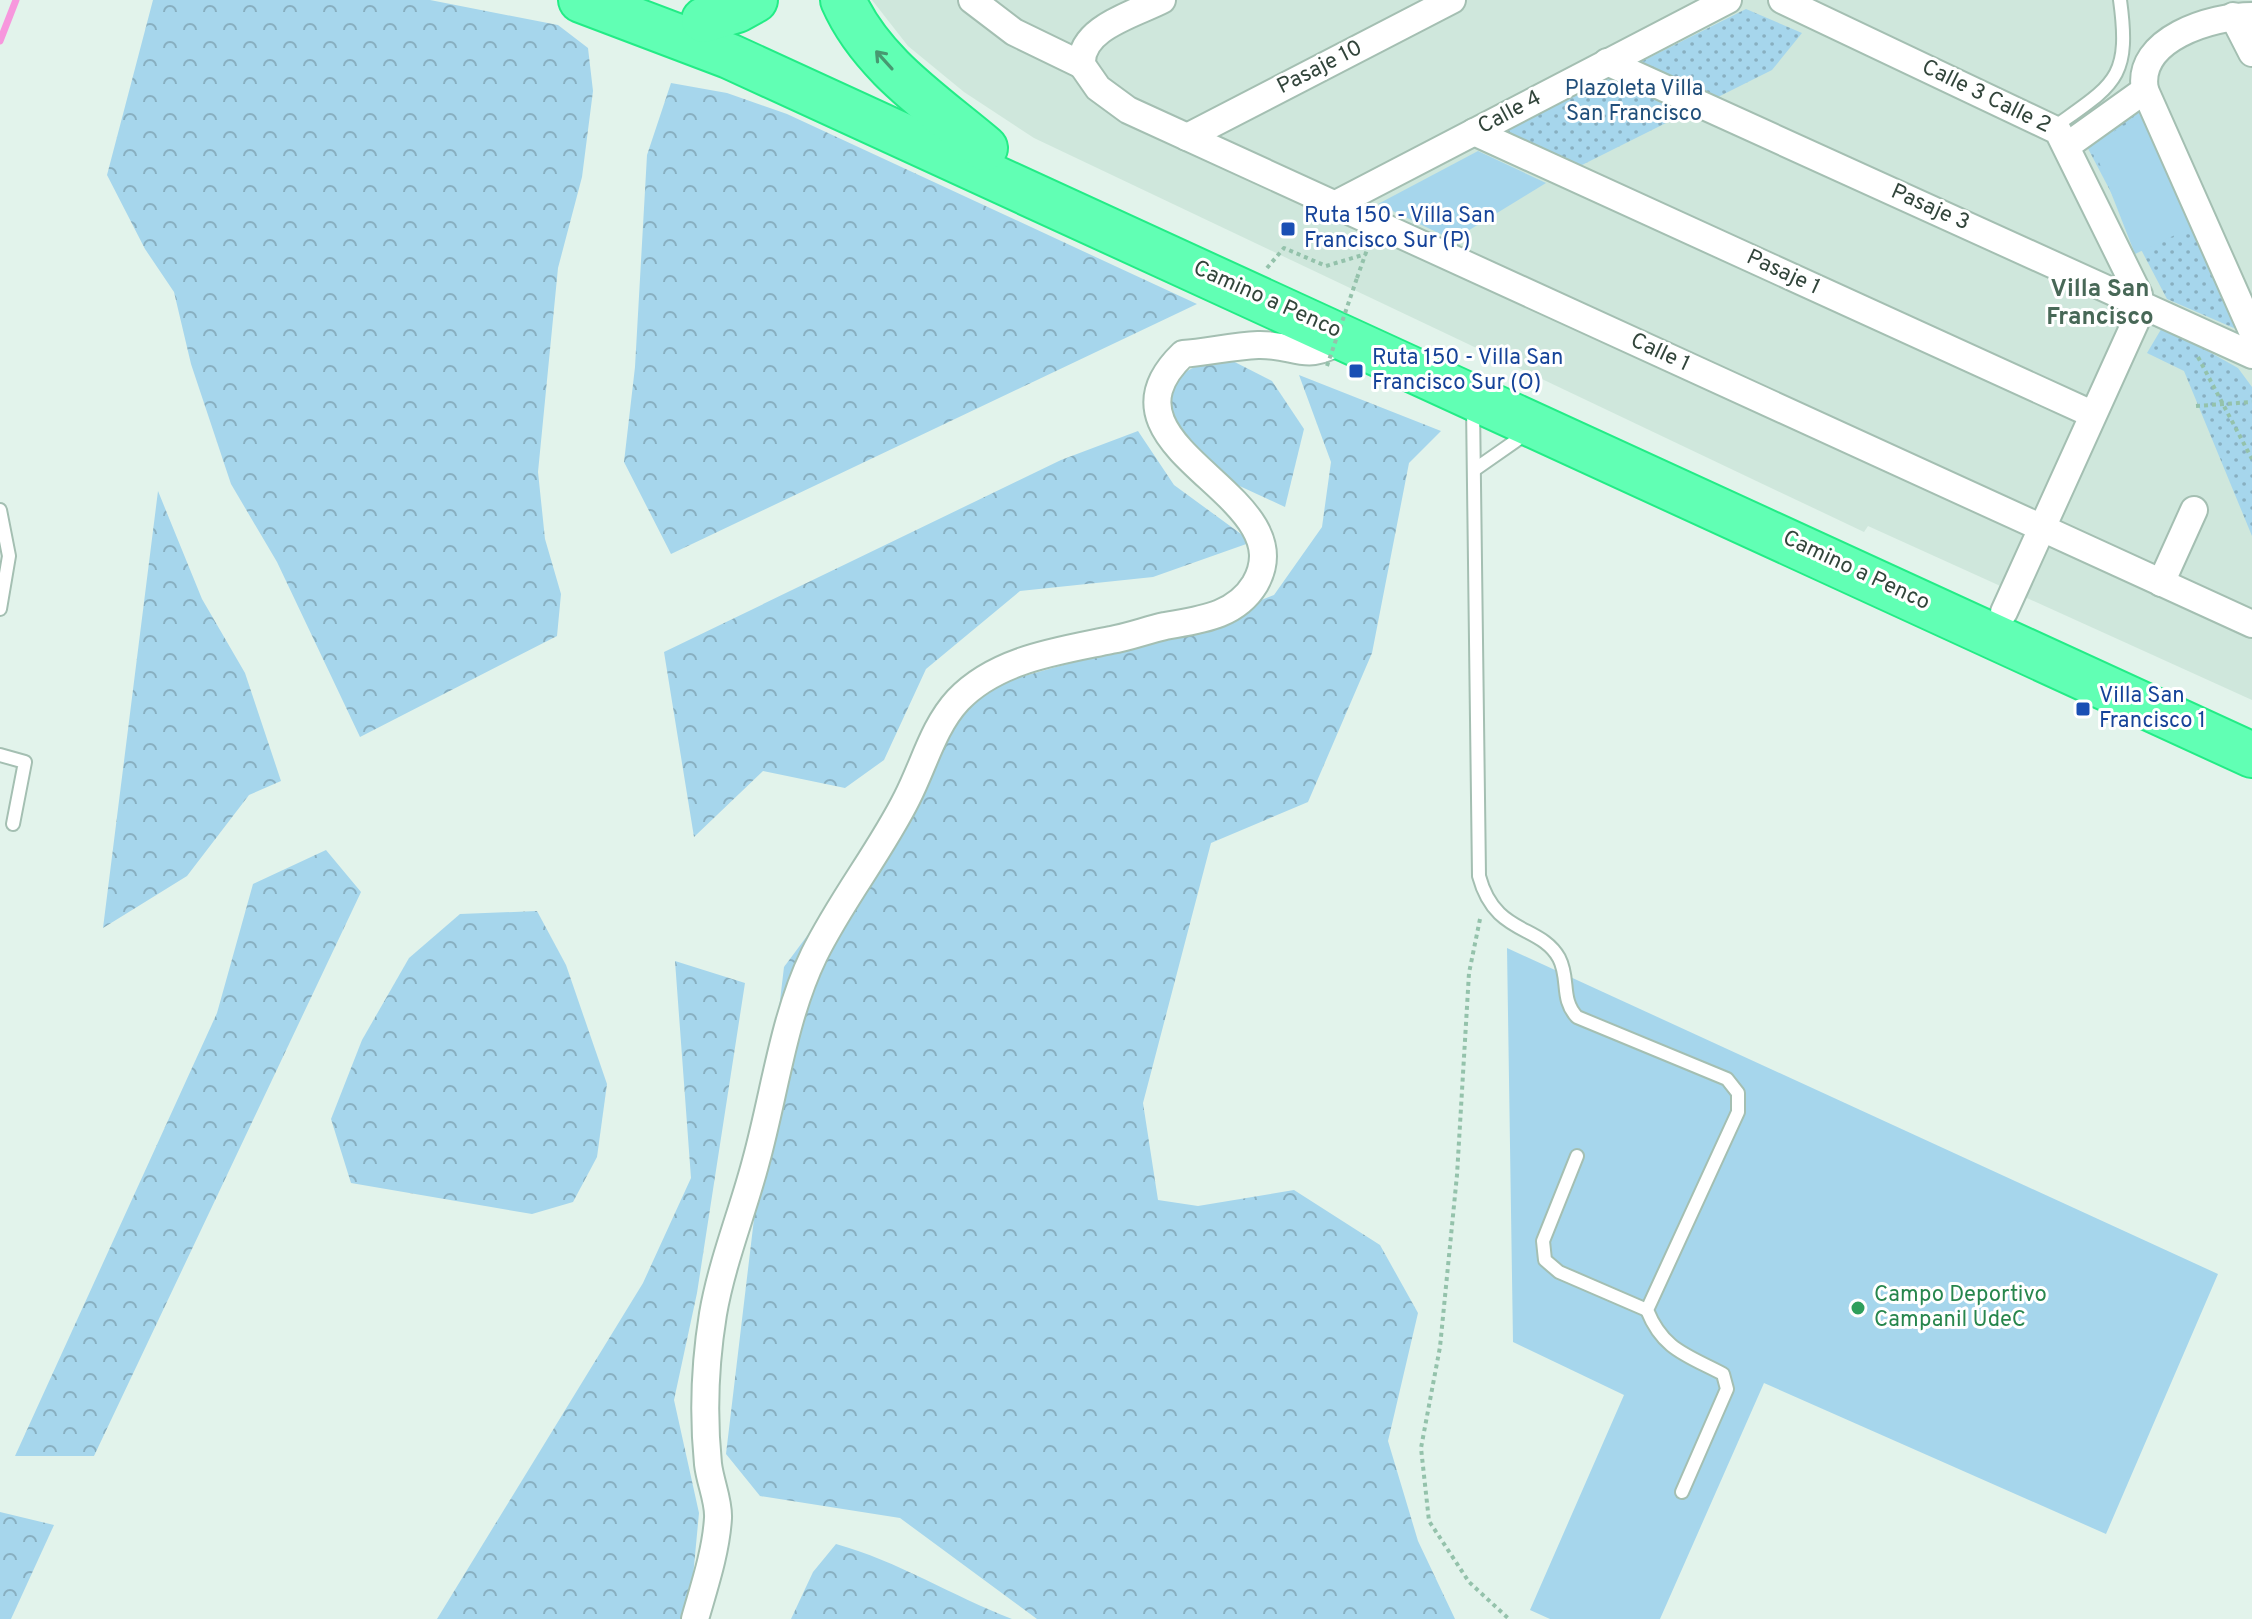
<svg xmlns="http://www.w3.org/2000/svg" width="2252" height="1619" font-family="Overpass,sans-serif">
<defs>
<pattern id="green-dots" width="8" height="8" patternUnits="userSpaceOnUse" patternTransform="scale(2)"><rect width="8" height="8" fill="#a6d6ec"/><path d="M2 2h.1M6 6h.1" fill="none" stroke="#88afc0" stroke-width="1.8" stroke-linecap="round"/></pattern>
<pattern id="forest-crowns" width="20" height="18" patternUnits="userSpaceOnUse" patternTransform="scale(2)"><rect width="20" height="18" fill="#a6d6ec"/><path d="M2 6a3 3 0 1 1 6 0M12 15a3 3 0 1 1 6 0" fill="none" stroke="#88afc0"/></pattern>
</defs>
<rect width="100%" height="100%" fill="#e2f3eb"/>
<polygon fill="#cfe7dc" points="872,0 2252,0 2252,700 1868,526 1864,532 1034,138 964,92 908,46"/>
<g fill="url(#green-dots)">
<polygon points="1746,9 1802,33 1772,70 1574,169 1497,134"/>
<polygon points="2153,96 2243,332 2167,299 2083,139"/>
<polygon points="2163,326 2238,368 2252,387 2252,536 2184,371 2147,353"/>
</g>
<g fill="url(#forest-crowns)">
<polygon points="153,0 430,0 558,25 588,48 593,91 582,177 558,268 538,472 545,539 561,594 557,636 360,737 277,562 231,484 191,364 174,292 145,249 107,175"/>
<polygon points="671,83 727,93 787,114 1197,304 671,554 624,462 635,367 647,155"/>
<polygon points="1219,354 1272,381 1304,429 1285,507 1233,483 1181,448 1157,387"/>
<polygon points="1299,375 1441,431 1409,463 1372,653 1308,802 1211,843 1143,1103 1158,1200 1198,1206 1294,1190 1380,1245 1418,1313 1388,1441 1418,1541 1455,1619 1037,1619 900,1518 760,1496 726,1454 784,967 890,824 960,694 1181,632 1274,595 1322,527 1331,462"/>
<polygon points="1138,431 1174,485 1252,542 1153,577 1020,591 926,669 884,760 845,788 763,771 694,837 664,652 1061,460"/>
<polygon points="158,491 202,599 245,673 281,781 249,795 187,876 103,928"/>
<polygon points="326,850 361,892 94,1456 15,1456 217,1013 253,884"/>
<polygon points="537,911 566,965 607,1084 597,1157 573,1202 532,1214 351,1183 331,1119 362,1040 409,958 460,914"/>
<polygon points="675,961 745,983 697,1293 674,1400 699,1513 689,1619 437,1619 643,1283 691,1178"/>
<polygon points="0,1512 54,1525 11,1619 0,1619"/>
<path d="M836,1544C898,1561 952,1596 1012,1619H791L813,1572Z"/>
</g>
<g fill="#a6d6ec">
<polygon points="2150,111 2194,226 2135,254 2092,144"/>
<polygon points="1478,151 1546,183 1453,240 1378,204"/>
<polygon points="1507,948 2218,1274 2106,1534 1764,1383 1660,1619 1550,1619 1530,1610 1624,1395 1513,1342"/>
</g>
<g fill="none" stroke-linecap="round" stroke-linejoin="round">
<polyline stroke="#f797dd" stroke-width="7" points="0,41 16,0"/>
<g stroke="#a4bfb2" stroke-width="16">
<g id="lane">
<path d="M2053,128C2114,84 2131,80 2120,0"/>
<path d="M1473,406L1479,876C1495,936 1540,924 1559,958C1570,979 1560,999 1577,1017L1727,1079L1738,1093V1112L1647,1310C1663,1350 1687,1355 1723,1374L1727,1389L1682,1492"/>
<polyline points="1474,470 1527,433"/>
<polyline points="0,510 9,556 0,609"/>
<polyline points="0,755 25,762 13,824"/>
<polyline points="1577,1156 1543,1241 1545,1260 1559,1272 1647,1310"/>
</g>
</g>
<g stroke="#a4bfb2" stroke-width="30">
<g id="street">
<polyline points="972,0 1014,32 1082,65"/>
<polyline points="1782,0 2058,131 2139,295 2140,312 2004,612"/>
<polyline points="2233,16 2252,53"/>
<path d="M2252,16C2212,16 2135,39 2145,90L2252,331"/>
<polyline points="1607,62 2252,355"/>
<polyline points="1082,65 1098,88 1128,110 2252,624"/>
<path d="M1082,65C1079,28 1135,14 1162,0"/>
<polyline points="1474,132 2092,414"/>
<polyline points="1187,137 1452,0"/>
<polyline points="2068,145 2145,90"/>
<polyline points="1334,205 1728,0"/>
<polyline points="2161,583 2194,510"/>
<path d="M695,1619C704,1587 716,1552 718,1518C719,1501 710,1482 708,1464C703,1414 705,1363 713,1314C722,1262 743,1211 756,1161C775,1092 783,1019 814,955C841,900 880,852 907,798C924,765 933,727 958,700C997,659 1059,651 1111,640C1129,637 1147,630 1165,626C1198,620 1235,617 1255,584C1307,493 1084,449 1183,354C1208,352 1233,346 1258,345C1300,344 1303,365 1346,337"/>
</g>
</g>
<g stroke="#23ec86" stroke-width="48">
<g id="highway">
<polyline points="581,0 729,56 2252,755"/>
<path d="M843,0C871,64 933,104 985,148"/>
<polyline points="704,20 737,10 755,0"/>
</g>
</g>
<g stroke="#94c2ab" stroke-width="4" stroke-dasharray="4 4" stroke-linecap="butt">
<polyline points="1267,268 1284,248 1326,266 1366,254"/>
<polyline points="1357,278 1369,244"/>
<polyline points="2198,357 2252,459"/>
<polyline points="2196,406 2252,402"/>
<polyline points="1480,919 1469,973 1457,1175 1440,1347 1421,1448 1429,1521 1469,1582 1509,1619"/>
</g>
<use href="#lane" stroke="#fff" stroke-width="12"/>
<use href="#street" stroke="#fff" stroke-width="26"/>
<use href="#highway" stroke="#61ffb4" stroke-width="44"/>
<polyline stroke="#94c2ab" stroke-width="4" stroke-dasharray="4 4" stroke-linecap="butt" points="1327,366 1357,278"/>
</g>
<defs><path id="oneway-shaft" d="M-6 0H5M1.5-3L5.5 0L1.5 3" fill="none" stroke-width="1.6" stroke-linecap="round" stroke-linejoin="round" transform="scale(2)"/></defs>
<use stroke="#479971" href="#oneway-shaft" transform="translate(884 60) rotate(-132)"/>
<g fill="#1a4fb4" stroke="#fff" stroke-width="3">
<rect x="1280" y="221" width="16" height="16" rx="4"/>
<rect x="1348" y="363" width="16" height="16" rx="4"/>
<rect x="2075" y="701" width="16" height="16" rx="4"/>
</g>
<circle fill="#2e9e5b" stroke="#fff" stroke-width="3" cx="1858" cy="1308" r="8"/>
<g text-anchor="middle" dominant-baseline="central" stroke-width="6" stroke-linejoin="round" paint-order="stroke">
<g font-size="22" fill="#32453b" stroke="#fff">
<text transform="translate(1320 68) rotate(-27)">Pasaje 10</text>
<text transform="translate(1986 97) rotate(26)">Calle 3 Calle 2</text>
<text transform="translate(1510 113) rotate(-28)">Calle 4</text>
<text transform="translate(1930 208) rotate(24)">Pasaje 3</text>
<text transform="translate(1783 273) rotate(25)">Pasaje 1</text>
<text transform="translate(1267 300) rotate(24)">Camino a Penco</text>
<text transform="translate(1660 353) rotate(25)">Calle 1</text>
<text transform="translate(1856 571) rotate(25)">Camino a Penco</text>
</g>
<g font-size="22" fill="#214f7b" stroke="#fff">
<text x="1634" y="89">Plazoleta Villa<tspan x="1634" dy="25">San Francisco</tspan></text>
</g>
<g font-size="22" fill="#164399" stroke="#fff" text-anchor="start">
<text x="1304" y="216">Ruta 150 - Villa San<tspan x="1304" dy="25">Francisco Sur (P)</tspan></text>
<text x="1372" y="358">Ruta 150 - Villa San<tspan x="1372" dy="25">Francisco Sur (O)</tspan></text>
<text x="2099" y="696">Villa San<tspan x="2099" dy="25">Francisco 1</tspan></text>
</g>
<g font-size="22" fill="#27864d" stroke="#fff" text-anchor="start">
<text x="1874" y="1295">Campo Deportivo<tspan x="1874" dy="25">Campanil UdeC</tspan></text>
</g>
<g font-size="24" font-weight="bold" fill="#486857" stroke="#fff">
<text x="2100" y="290">Villa San<tspan x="2100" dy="28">Francisco</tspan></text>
</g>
</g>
</svg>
